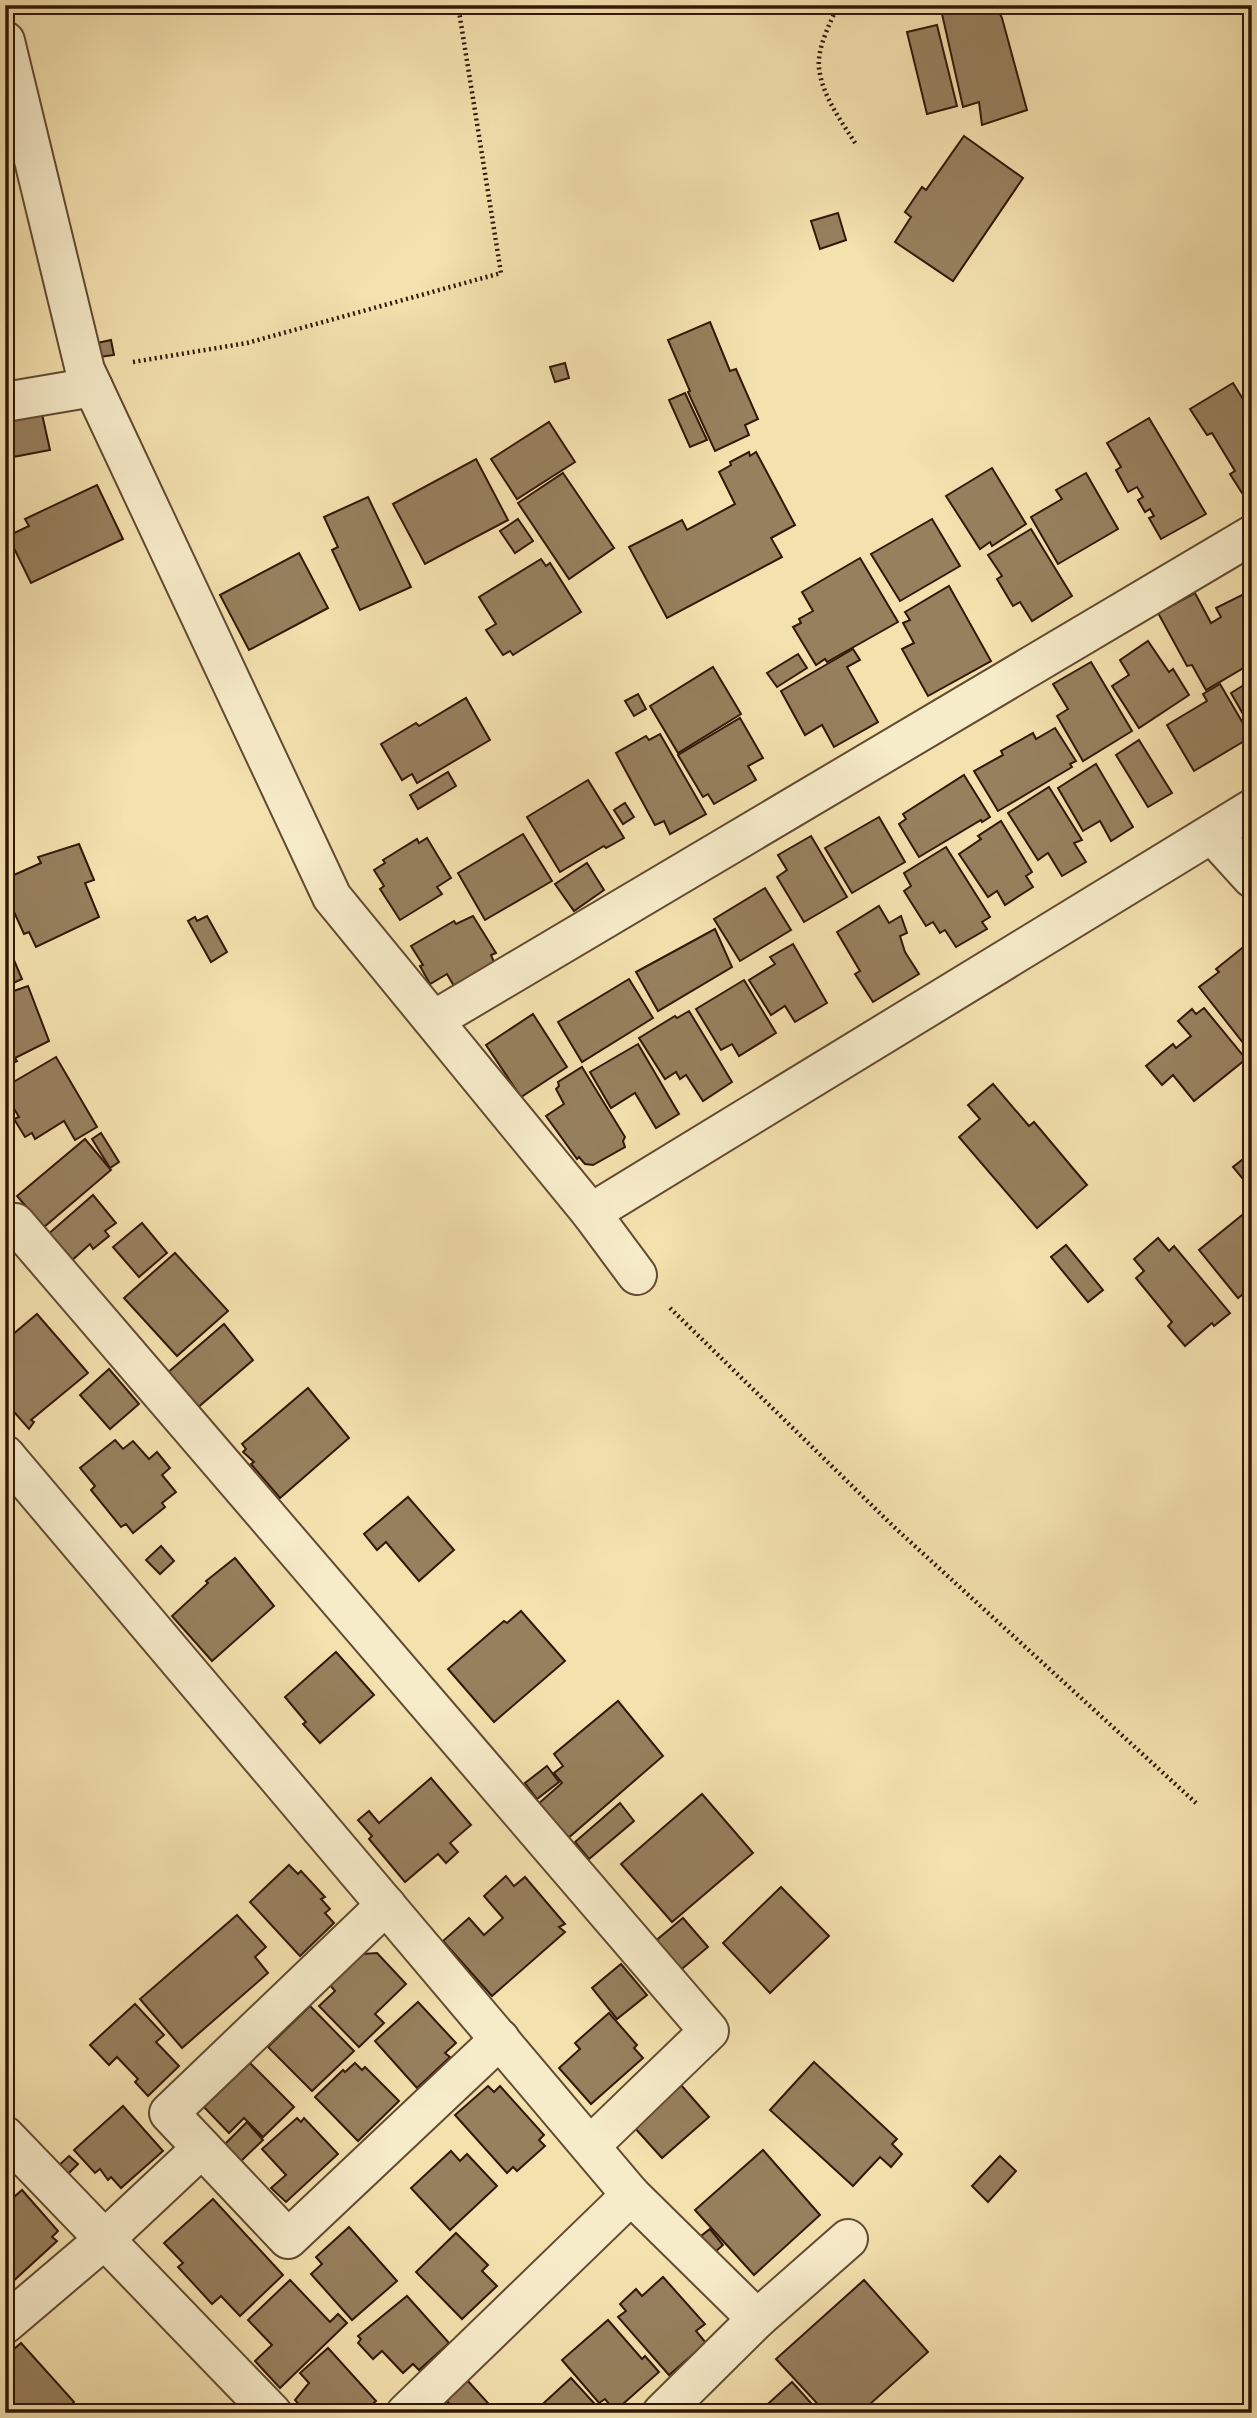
<svg xmlns="http://www.w3.org/2000/svg" width="1257" height="2418" font-family="Vollkorn,serif">
<rect width="100%" height="100%" fill="#f3e1ae"/>
<filter id="stains"><feTurbulence type="fractalNoise" baseFrequency=".00286" numOctaves="4"/><feColorMatrix values="0 0 0 0 .2 0 0 0 0 .09 0 0 0 0 .02 0 0 0 .5 -.17"/></filter>
<radialGradient id="worn" r=".72"><stop offset=".6" stop-color="#630" stop-opacity="0"/><stop offset="1" stop-color="#630" stop-opacity=".3"/></radialGradient>
<g fill="#97805e" stroke="#331708" stroke-width="2">
<polygon points="940,5 996,5 1002,18 1027,110 982,125 979,102 963,107"/>
<polygon points="937,25 957,106 927,114 907,32"/>
<polygon points="964,136 1023,178 953,281 895,242 911,217 905,212 922,187 926,190"/>
<polygon points="838,213 846,240 820,249 811,221"/>
<polygon points="710,322 730,371 736,369 758,419 745,425 749,435 715,451 688,392 690,391 668,340"/>
<polygon points="111,340 114,355 100,357 97,343"/>
<polygon points="565,363 569,378 555,382 550,367"/>
<polygon points="1233,383 1252,414 1252,489 1251,488 1242,493 1230,474 1235,471 1212,433 1207,435 1190,409"/>
<polygon points="685,393 707,440 690,447 669,400"/>
<polygon points="42,414 50,450 13,457 6,420"/>
<polygon points="1149,418 1206,514 1161,539 1149,518 1154,516 1150,509 1145,512 1138,500 1143,497 1137,487 1128,492 1116,470 1121,467 1107,443"/>
<polygon points="549,422 575,462 517,499 491,459"/>
<polygon points="749,452 750,456 756,452 795,525 771,538 782,557 667,618 629,547 682,520 687,530 735,504 719,472 731,465 730,462"/>
<polygon points="476,459 508,520 425,564 393,504"/>
<polygon points="992,468 1026,524 992,546 990,542 980,549 946,496"/>
<polygon points="563,473 614,548 569,579 518,503"/>
<polygon points="1086,473 1118,529 1058,564 1031,517 1062,499 1056,490"/>
<polygon points="97,485 123,539 31,583 8,536 29,526 25,519"/>
<polygon points="368,497 411,587 360,610 332,550 338,547 324,517"/>
<polygon points="518,519 533,541 515,553 500,531"/>
<polygon points="932,519 960,566 900,601 871,554"/>
<polygon points="1031,529 1072,596 1032,621 1020,602 1013,606 997,579 1002,576 988,555"/>
<polygon points="299,553 328,608 249,650 220,595"/>
<polygon points="860,558 898,622 827,662 825,659 816,665 793,627 801,623 799,619 813,611 802,592"/>
<polygon points="541,559 546,566 550,563 581,612 513,655 510,651 503,655 486,630 496,624 479,597"/>
<polygon points="949,586 991,661 928,696 902,649 914,643 903,623 910,620 905,612"/>
<polygon points="1248,592 1252,600 1252,660 1244,665 1245,667 1206,690 1192,665 1187,666 1158,613 1195,593 1211,623 1221,617 1216,608"/>
<polygon points="1148,641 1169,672 1173,669 1189,695 1139,728 1112,686 1129,675 1120,660"/>
<polygon points="853,649 860,660 847,667 878,722 834,747 822,725 805,735 781,691"/>
<polygon points="798,654 807,668 777,687 767,673"/>
<polygon points="1091,662 1132,731 1083,761 1057,716 1068,709 1053,684"/>
<polygon points="713,667 741,714 678,753 650,706"/>
<polygon points="1252,680 1252,718 1247,721 1231,693"/>
<polygon points="1220,684 1251,737 1194,771 1167,725 1207,701 1203,694"/>
<polygon points="638,694 646,709 634,716 625,701"/>
<polygon points="466,698 490,740 417,783 412,774 402,780 381,744 416,723 419,726"/>
<polygon points="740,718 763,758 748,766 756,780 714,804 708,794 703,797 678,755"/>
<polygon points="1055,728 1076,761 1070,764 1072,767 998,811 974,771 1003,755 1001,751 1033,733 1036,739"/>
<polygon points="660,734 706,814 670,834 664,821 655,825 616,753 646,736 649,740"/>
<polygon points="1139,740 1172,793 1148,807 1116,755"/>
<polygon points="1096,764 1133,827 1111,841 1100,821 1083,831 1058,788"/>
<polygon points="448,772 456,786 418,809 410,795"/>
<polygon points="964,775 990,817 982,822 981,820 919,857 899,824 906,819 903,814"/>
<polygon points="588,780 624,838 606,848 604,846 560,872 527,817"/>
<polygon points="1049,787 1082,840 1074,843 1086,862 1062,876 1048,853 1038,860 1008,813"/>
<polygon points="625,803 634,817 623,824 614,810"/>
<polygon points="879,817 905,862 852,893 825,848"/>
<polygon points="1001,821 1032,872 1026,876 1033,887 1005,905 997,891 988,897 959,854 981,839 978,836"/>
<polygon points="523,834 552,881 485,920 458,873"/>
<polygon points="811,836 847,897 804,922 777,877 787,870 778,855"/>
<polygon points="427,838 451,878 437,887 442,894 400,920 380,889 384,886 374,870 385,863 383,860 417,839 419,843"/>
<polygon points="79,844 94,880 85,883 99,917 36,947 29,932 24,934 5,892 5,879 41,863 38,857"/>
<polygon points="946,847 990,917 982,922 987,929 956,947 945,930 940,933 933,922 926,926 904,891 911,886 904,873"/>
<polygon points="587,863 604,890 574,911 555,884"/>
<polygon points="765,888 791,930 740,961 714,919"/>
<polygon points="879,906 889,923 901,916 907,933 900,936 905,952 919,974 873,1002 855,974 860,971 837,932"/>
<polygon points="207,916 227,952 211,962 188,921 195,917 197,921"/>
<polygon points="473,916 496,953 491,955 494,962 454,986 447,974 430,984 420,966 423,965 411,946 454,921 456,924"/>
<polygon points="715,929 732,967 658,1011 636,972"/>
<polygon points="5,939 22,979 5,987"/>
<polygon points="1252,940 1252,1046 1248,1049 1199,987 1219,972 1216,969"/>
<polygon points="793,944 827,1003 795,1022 785,1006 771,1015 749,980 775,964 770,957"/>
<polygon points="629,979 653,1018 582,1062 558,1022"/>
<polygon points="744,980 776,1033 739,1056 732,1044 721,1050 696,1009"/>
<polygon points="28,986 49,1041 15,1058 17,1061 5,1067 5,994"/>
<polygon points="1204,1008 1246,1059 1194,1101 1173,1075 1162,1085 1146,1066 1173,1044 1176,1048 1191,1036 1178,1021 1192,1009 1196,1014"/>
<polygon points="689,1011 732,1082 703,1101 686,1075 680,1079 676,1072 665,1079 639,1038 675,1016 677,1018"/>
<polygon points="533,1014 567,1067 521,1097 486,1045"/>
<polygon points="638,1044 679,1114 656,1128 635,1093 611,1108 590,1072"/>
<polygon points="56,1057 97,1127 75,1140 64,1121 35,1139 32,1133 25,1137 14,1119 19,1117 5,1094 5,1087"/>
<polygon points="582,1067 625,1137 623,1141 625,1147 593,1165 585,1164 579,1157 577,1159 546,1116 564,1104 556,1089 559,1086 558,1082"/>
<polygon points="993,1084 1029,1126 1034,1122 1087,1185 1037,1228 959,1137 980,1119 968,1105"/>
<polygon points="101,1133 119,1162 110,1168 92,1139"/>
<polygon points="85,1139 111,1170 44,1227 17,1196"/>
<polygon points="1252,1152 1252,1190 1233,1167"/>
<polygon points="93,1195 116,1223 105,1231 109,1236 93,1249 90,1244 69,1263 46,1236"/>
<polygon points="1252,1207 1252,1287 1238,1298 1199,1250"/>
<polygon points="142,1223 167,1253 139,1277 113,1247"/>
<polygon points="1158,1238 1169,1251 1174,1246 1230,1313 1214,1326 1212,1323 1185,1346 1168,1326 1172,1322 1136,1278 1144,1271 1134,1259"/>
<polygon points="1066,1245 1103,1290 1088,1302 1051,1257"/>
<polygon points="175,1253 228,1311 177,1356 124,1298"/>
<polygon points="37,1314 88,1373 31,1420 34,1422 29,1429 7,1404 12,1399 5,1391 5,1341"/>
<polygon points="224,1324 253,1360 196,1409 166,1374"/>
<polygon points="109,1369 139,1404 110,1429 80,1395"/>
<polygon points="308,1388 349,1438 280,1498 251,1464 254,1462 243,1452 246,1449 242,1444"/>
<polygon points="115,1440 123,1449 133,1441 149,1459 157,1452 170,1468 162,1475 176,1492 162,1503 165,1507 133,1533 126,1524 121,1527 91,1490 95,1486 80,1468"/>
<polygon points="408,1497 454,1550 419,1581 386,1542 377,1550 364,1534"/>
<polygon points="161,1546 174,1561 160,1574 146,1560"/>
<polygon points="235,1558 274,1606 212,1661 172,1616 208,1583 206,1581"/>
<polygon points="521,1611 565,1661 494,1722 448,1669 504,1621 507,1623"/>
<polygon points="336,1652 374,1695 320,1743 303,1724 306,1722 285,1697"/>
<polygon points="618,1701 663,1756 567,1839 537,1805 562,1783 554,1773 563,1766 554,1754"/>
<polygon points="547,1766 559,1782 537,1799 525,1783"/>
<polygon points="431,1778 471,1825 450,1843 458,1852 446,1863 438,1854 405,1882 369,1839 372,1836 358,1820 369,1811 379,1823"/>
<polygon points="702,1794 753,1853 672,1922 621,1864"/>
<polygon points="620,1803 634,1821 589,1859 575,1842"/>
<polygon points="289,1865 298,1874 301,1871 325,1897 321,1899 330,1909 325,1913 334,1923 300,1956 250,1902"/>
<polygon points="506,1876 514,1886 525,1877 565,1924 559,1927 565,1932 492,1996 443,1941 469,1918 484,1935 503,1918 484,1896"/>
<polygon points="781,1887 829,1936 770,1993 723,1943"/>
<polygon points="237,1915 266,1947 255,1957 268,1973 182,2048 140,1999"/>
<polygon points="683,1918 708,1947 677,1973 653,1943"/>
<polygon points="377,1953 406,1984 375,2014 384,2023 359,2047 319,2006 335,1991 330,1985 363,1954"/>
<polygon points="621,1964 647,1995 617,2019 592,1988"/>
<polygon points="418,2002 456,2043 445,2053 450,2057 417,2088 375,2041"/>
<polygon points="135,2004 164,2035 156,2042 179,2066 148,2096 135,2082 138,2079 117,2057 109,2065 90,2045"/>
<polygon points="310,2006 354,2051 312,2091 268,2047"/>
<polygon points="609,2013 637,2045 634,2048 643,2058 591,2104 559,2068 580,2049 575,2043"/>
<polygon points="814,2062 897,2139 892,2144 902,2154 891,2167 880,2157 853,2186 770,2110"/>
<polygon points="250,2063 294,2107 263,2137 244,2118 229,2133 204,2107"/>
<polygon points="355,2063 362,2070 365,2067 399,2101 358,2141 315,2097 343,2070 345,2072"/>
<polygon points="681,2085 709,2117 662,2158 634,2127"/>
<polygon points="488,2086 494,2092 500,2086 544,2135 539,2140 545,2146 517,2171 513,2167 507,2173 455,2115"/>
<polygon points="123,2106 163,2151 121,2188 111,2177 108,2180 100,2169 95,2173 74,2150"/>
<polygon points="297,2118 301,2122 304,2118 338,2154 286,2202 271,2188 286,2175 262,2149"/>
<polygon points="247,2122 263,2140 239,2163 223,2146"/>
<polygon points="763,2150 820,2215 754,2275 695,2210"/>
<polygon points="451,2151 460,2161 467,2154 497,2186 450,2230 411,2188"/>
<polygon points="69,2156 78,2164 65,2177 56,2168"/>
<polygon points="1000,2156 1016,2171 988,2202 972,2186"/>
<polygon points="22,2190 58,2231 52,2237 57,2241 10,2284 5,2279 5,2205"/>
<polygon points="213,2199 283,2275 240,2316 221,2296 212,2304 178,2267 183,2263 164,2243"/>
<polygon points="349,2227 397,2281 352,2320 311,2274 322,2264 316,2257"/>
<polygon points="710,2229 723,2245 715,2252 701,2236"/>
<polygon points="456,2233 488,2265 482,2271 497,2286 462,2319 416,2272"/>
<polygon points="663,2277 705,2324 696,2331 706,2343 669,2375 618,2317 626,2311 620,2304 636,2289 642,2296"/>
<polygon points="290,2280 330,2322 338,2314 347,2323 280,2388 255,2361 272,2345 248,2320"/>
<polygon points="864,2280 928,2352 860,2413 826,2413 776,2359"/>
<polygon points="407,2296 449,2343 419,2370 413,2364 403,2373 382,2351 373,2359 358,2343 361,2339 358,2336"/>
<polygon points="608,2320 642,2359 645,2356 659,2372 615,2411 605,2399 599,2403 562,2360"/>
<polygon points="21,2343 74,2402 62,2413 5,2413 5,2357"/>
<polygon points="328,2348 376,2401 363,2413 306,2413 295,2400 309,2383 300,2373"/>
<polygon points="571,2378 603,2413 533,2413"/>
<polygon points="467,2380 497,2413 443,2413 451,2406 446,2400"/>
<polygon points="792,2382 820,2413 758,2413"/>
</g>
<g fill="none" stroke-linecap="round" stroke-linejoin="round">
<g stroke="#634a32" stroke-width="42">
<g id="street">
<polyline points="5,41 85,370 332,897 591,1213 637,1275"/>
<polyline points="5,402 93,387"/>
<polyline points="1212,834 1252,878"/>
<polyline points="434,1020 1252,535"/>
<polyline points="591,1213 1252,809"/>
<polyline points="5,1232 15,1223 709,2031 590,2146"/>
<polyline points="5,1455 631,2195 757,2319"/>
<polyline points="386,1905 169,2113 288,2239 500,2039"/>
<polyline points="5,2136 272,2413"/>
<polyline points="5,2324 105,2239 202,2148"/>
<polyline points="406,2413 631,2195"/>
<polyline points="662,2413 757,2319 848,2239"/>
</g>
</g>
<g stroke="#331708" stroke-width="4.5" stroke-dasharray="2 3.5" stroke-linecap="butt">
<path d="M838,5C830,24 817,47 819,68C822,96 842,122 857,146"/>
<polyline points="133,362 247,343 501,273 458,5"/>
<polyline points="670,1308 894,1527 1196,1803"/>
</g>
<use href="#street" stroke="#f7ecca" stroke-width="38"/>
</g>
<rect width="1257" height="2418" fill="none" stroke="#f3e1ae" stroke-width="28"/>
<rect x="7" y="7" width="1243" height="2404" fill="none" stroke="#331708" stroke-width="3.5"/>
<rect x="14" y="14" width="1229" height="2390" fill="none" stroke="#331708" stroke-width="2"/>
<rect width="100%" height="100%" filter="url(#stains)"/>
<rect width="100%" height="100%" fill="url(#worn)"/>
</svg>
